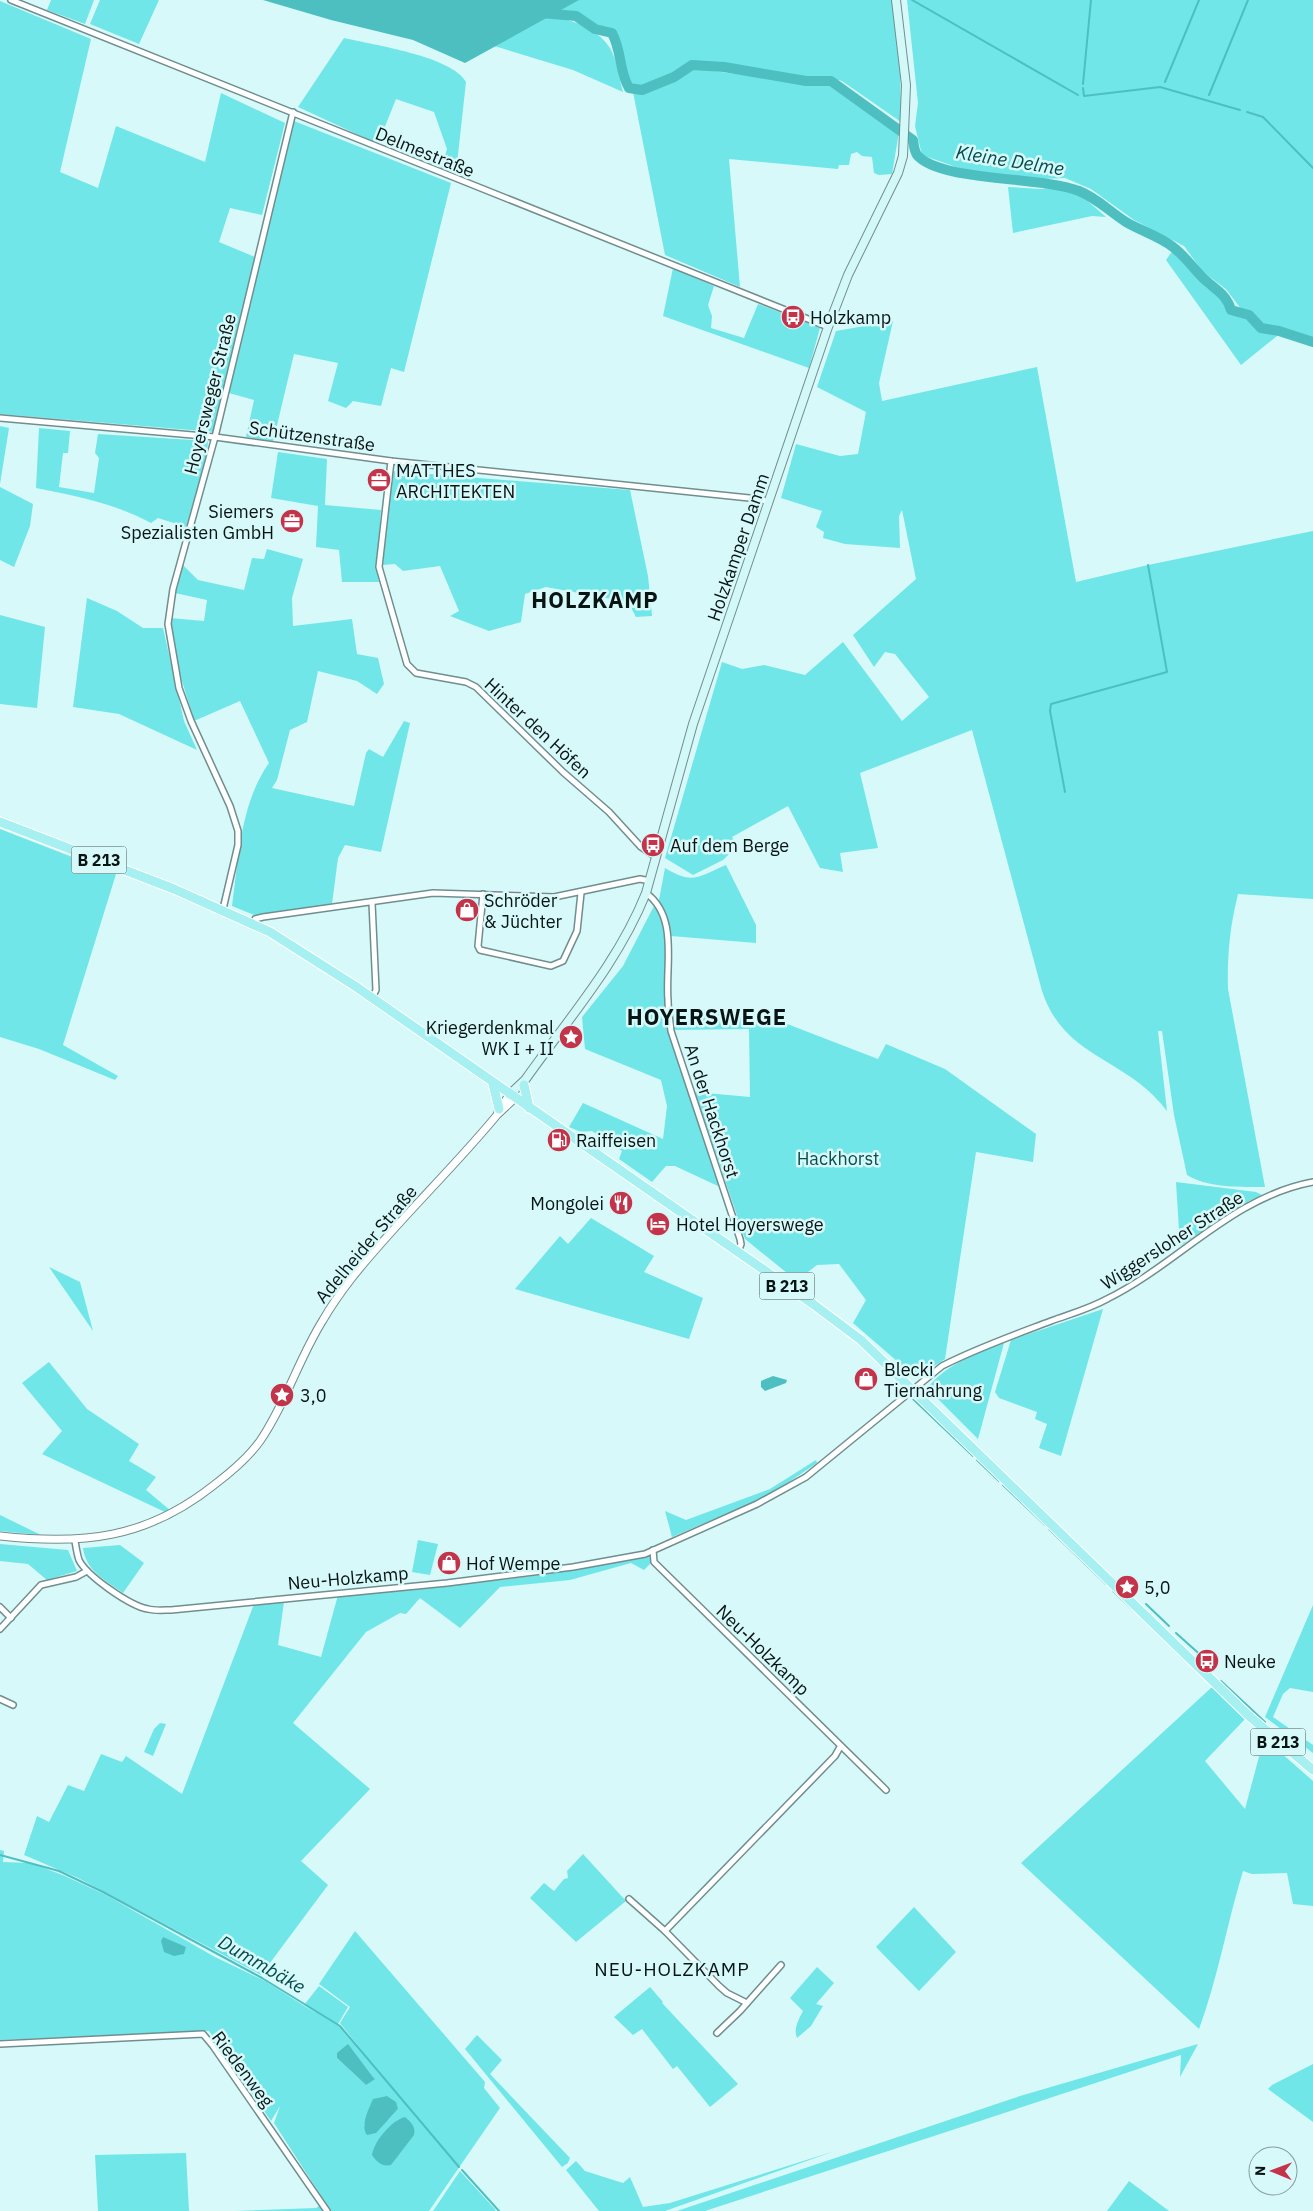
<svg xmlns="http://www.w3.org/2000/svg" width="1313" height="2211" font-family="'IBM Plex Sans',sans-serif">
<rect width="100%" height="100%" fill="#d8f9f9"/>
<g fill="#70e6e8" fill-rule="evenodd">
<polygon points="51,0 94,0 85,24 47,10"/>
<polygon points="100,0 159,0 139,44 90,24"/>
<path d="M481,0C520,17 585,9 610,48C617,60 619,78 623,92L573,70L471,39Z"/>
<path d="M500,0H892L900,61L901,122L842,81L826,77L805,78L720,64L692,63L663,81L643,89L631,87C620,71 624,50 613,32L595,27L588,20L577,14L555,13Z"/>
<polygon points="907,0 1313,0 1313,340 1280,327 1263,325 1251,312 1241,309 1226,289 1203,272 1184,246 1134,220 1091,189 1065,178 1043,179 973,173 922,155 915,126 918,103"/>
<polygon points="0,1 91,39 60,172 98,188 116,126 205,162 221,93 285,123 262,215 230,208 219,242 255,257 214,432 0,414"/>
<path d="M344,38C373,45 452,56 466,82L456,173L441,169L447,149L434,112L396,99L378,144L298,107Z"/>
<path d="M690,68L838,87L899,132L892,174L879,175L874,173L872,157L862,156L857,152L851,154L849,165H839L838,169L729,159L740,287L665,255L633,92C654,90 674,79 690,68Z"/>
<polygon points="294,121 451,183 404,372 391,368 381,406 353,401 346,408 328,401 338,363 294,354 273,442 246,437 254,400 229,393"/>
<polygon points="1059,186 1074,189 1106,217 1092,216 1013,233 1008,187 1041,189"/>
<polygon points="1173,250 1207,288 1220,295 1229,312 1244,316 1261,331 1271,331 1277,336 1241,365 1166,260"/>
<polygon points="673,268 714,286 708,305 712,316 711,328 744,338 758,304 820,328 809,368 663,316"/>
<path d="M893,321L879,383L882,401L1037,367L1076,582L1148,565L1313,531V899L1238,894C1230,926 1227,956 1228,989L1265,1187C1240,1187 1208,1188 1187,1175L1174,1115L1162,1031H1158L1167,1111C1128,1058 1064,1059 1042,991L972,730L860,773L878,848L840,853L843,872L820,868L788,806L732,837L737,846L723,860L693,875L665,858L722,662L742,669L764,665L805,675L843,642L902,721L929,697L895,654L885,652L874,667L853,635L916,579L902,510L899,516L900,548L845,544L823,538L824,532L816,527L822,511L781,498L796,444L840,456L858,454L866,412L817,387L836,331Z"/>
<polygon points="0,426 9,428 0,484"/>
<path d="M39,428L70,431L68,453H63L59,487L94,493L99,458L95,453L98,434L208,441L207,455L186,527L158,518L151,523C114,503 76,496 36,488Z"/>
<polygon points="278,452 327,459 325,505 381,510 377,567 379,582 342,582 339,550 316,547 318,506 271,498"/>
<polygon points="393,471 630,490 648,576 652,616 636,617 628,602 546,587 525,594 521,622 489,631 450,616 459,611 440,566 403,571 395,564 383,565"/>
<polygon points="0,487 33,504 30,526 14,567 0,560"/>
<path d="M267,549L303,559L292,598L293,626L352,619L357,654L378,658L384,684L377,694L357,681L318,671L307,722L290,730L277,780L272,788L354,806L366,753L369,749L383,757L404,721L410,723L381,852L345,845L338,858L332,904L254,915L232,906C239,857 240,804 269,763L240,701L194,721L174,654L170,618L204,621L207,600L175,593L183,565L198,580L244,590L252,558L264,559Z"/>
<polygon points="87,598 117,611 143,628 163,628 184,721 197,750 119,714 73,707"/>
<polygon points="0,615 45,627 37,708 0,704"/>
<polygon points="0,829 116,874 63,1045 118,1076 115,1080 39,1049 0,1037"/>
<path d="M726,865L756,925V943L671,936L659,900L665,868C694,885 697,877 726,865Z"/>
<polygon points="655,904 667,938 665,1002 668,1032 720,1187 675,1166 666,1166 652,1182 619,1159 622,1151 592,1131 581,1132 569,1127 583,1103 663,1139 667,1106 661,1080 585,1049 582,1017 623,966"/>
<polygon points="674,1007 728,1012 751,1010 878,1059 886,1044 945,1069 1036,1134 1033,1162 976,1152 945,1359 919,1376 913,1375 853,1323 866,1300 839,1264 817,1265 808,1272 808,1290 745,1239 695,1092 750,1097 749,1029 673,1030"/>
<polygon points="1176,1182 1256,1192 1262,1195 1245,1203 1180,1246"/>
<polygon points="591,1218 654,1256 644,1272 703,1298 689,1339 515,1289 560,1236 568,1244"/>
<polygon points="49,1267 80,1282 93,1331"/>
<polygon points="1103,1309 1061,1456 1039,1448 1047,1424 1035,1419 1037,1412 999,1398 995,1392 1011,1340"/>
<path d="M1004,1343L978,1439L932,1393L930,1385C949,1363 978,1353 1004,1343Z"/>
<polygon points="49,1362 87,1409 139,1444 129,1461 156,1477 146,1490 171,1511 167,1513 42,1454 62,1431 22,1383"/>
<polygon points="816,1460 817,1463 768,1496 672,1537 665,1511 686,1520 770,1489"/>
<polygon points="0,1515 41,1535 0,1531"/>
<polygon points="418,1540 438,1544 430,1575 412,1572"/>
<polygon points="0,1544 68,1550 77,1571 47,1580 28,1564 0,1561"/>
<path d="M120,1545L144,1563L123,1593C105,1580 86,1571 83,1548Z"/>
<path d="M649,1554L652,1562L644,1570L631,1563L570,1580L500,1587L460,1628L420,1598L406,1614L400,1613L366,1632L293,1723L370,1789L301,1861L328,1885L261,1975L78,1878L24,1855L37,1816L49,1822L68,1785L84,1791L101,1754L122,1762L126,1756L182,1794L254,1604L284,1602L278,1645L321,1657L338,1595C441,1585 548,1580 649,1554Z"/>
<polygon points="1313,1605 1313,1692 1290,1688 1283,1694 1273,1717 1313,1745 1313,1753 1265,1717"/>
<path d="M1212,1687L1246,1718L1205,1761L1245,1809L1264,1738L1313,1781V1906L1293,1904L1287,1873L1252,1874L1243,1871C1227,1923 1218,1978 1199,2029L1021,1863Z"/>
<polygon points="160,1723 166,1724 153,1756 144,1752 154,1729"/>
<path d="M0,1850L4,1851L3,1862L31,1863L65,1876L106,1895L215,1957L265,1981L317,2014L304,2005L319,1986L348,2007L338,2024L366,2056L340,2023L350,2007L319,1984L355,1931L485,2082L484,2088L500,2108L429,2211H236L316,2208L325,2202L274,2123L280,2106L271,2121L209,2031L0,2040ZM348,2045L373,2077L366,2085L337,2058ZM370,2106L398,2109L389,2119L364,2126ZM398,2119L400,2150L391,2165Z"/>
<polygon points="583,1854 626,1901 576,1942 530,1898 544,1883 554,1891 564,1879 568,1878 567,1871"/>
<polygon points="914,1907 956,1952 919,1991 876,1947"/>
<path d="M817,1967L834,1983L816,2004L823,2006L811,2026L797,2038C793,2029 799,2019 803,2011L790,1998Z"/>
<polygon points="650,1987 663,2002 662,2003 738,2084 710,2107 677,2066 673,2069 642,2029 633,2035 614,2017"/>
<polygon points="477,2035 502,2060 490,2074 570,2158 568,2163 562,2167 465,2049"/>
<polygon points="1198,2044 1180,2077 1181,2055 705,2211 677,2211 1020,2096"/>
<polygon points="1313,2064 1313,2122 1268,2089 1272,2085"/>
<polygon points="835,2151 665,2211 599,2211 566,2170 576,2161 585,2171 623,2183 630,2177 643,2207 670,2203"/>
<polygon points="186,2153 189,2211 98,2211 95,2155"/>
<polygon points="460,2171 494,2208 496,2211 433,2211"/>
<polygon points="1129,2181 1169,2211 1107,2211"/>
</g>
<g fill="#4ebfc1">
<polygon points="263,0 579,0 465,63 413,40 331,20"/>
<polygon points="773,1376 787,1380 786,1383 765,1391 761,1387 761,1381"/>
<polygon points="163,1937 186,1947 184,1954 174,1956 164,1952 161,1941"/>
<polygon points="348,2044 373,2077 375,2079 366,2085 337,2058 337,2053"/>
<path d="M387,2096L396,2102L398,2109L376,2133L367,2135C360,2126 369,2108 373,2099Z"/>
<path d="M405,2117C411,2122 416,2127 414,2135L391,2165C382,2167 377,2162 372,2155C374,2141 392,2120 405,2117Z"/>
</g>
<g fill="none" stroke-linecap="round" stroke-linejoin="round">
<g stroke="#4ebfc1" stroke-width="2">
<polyline points="912,0 1078,95"/>
<polyline points="1165,82 1199,0"/>
<polyline points="1083,84 1091,0"/>
<polyline points="1083,88 1084,96 1160,87 1240,110"/>
<polyline points="1209,95 1248,0"/>
<polyline points="1247,112 1263,117 1313,168"/>
<polyline points="1065,792 1050,711 1051,704 1167,672 1148,565"/>
<polyline points="912,1398 973,1456"/>
<polyline points="977,1460 999,1481"/>
<polyline points="1003,1485 1045,1525"/>
<polyline points="1049,1529 1106,1584"/>
<polyline points="1113,1591 1131,1608"/>
<polyline points="1146,1604 1169,1626"/>
<polyline points="1176,1633 1205,1659"/>
<polyline points="1221,1681 1265,1722"/>
<polyline points="0,1855 59,1871 103,1892 262,1978 340,2026 459,2167"/>
<polyline points="462,2170 499,2211"/>
</g>
<path stroke="#4ebfc1" stroke-width="10" d="M541,13L576,16L595,29L612,33C622,51 619,72 629,88L642,90L674,77L692,65L724,67L806,81H831L913,140C914,146 914,150 917,155C940,182 1041,176 1079,191C1097,198 1110,212 1126,222C1141,231 1159,236 1173,247C1185,256 1192,267 1202,277C1214,289 1226,293 1231,310L1249,315L1261,328L1279,331L1313,342"/>
<g stroke="#718e8f" stroke-width="8">
<g id="minor">
<polyline points="11,0 828,327"/>
<polyline points="0,418 215,437 391,461 759,499 769,502"/>
<polyline points="391,461 379,567 407,664 416,673 466,682 476,687 563,772 609,812 641,847 656,857"/>
<path d="M646,893C679,917 665,966 668,1000C668,1010 670,1021 671,1031L740,1239L741,1244L738,1252"/>
<polyline points="483,894 478,946 480,950 551,966 563,961 577,931 581,893"/>
<polyline points="223,909 238,845 238,831 230,806 191,721 179,688 168,624 173,589 215,437 293,112"/>
<polyline points="253,923 255,919 263,917 433,893 554,897 640,879 650,881"/>
<polyline points="372,998 376,990 372,903"/>
<path d="M75,1541C76,1547 77,1554 79,1560C87,1576 130,1606 148,1609C155,1611 164,1610 171,1610L447,1583L573,1567L645,1554L757,1504L806,1477L942,1366C977,1348 1014,1335 1051,1321C1070,1314 1089,1309 1107,1299C1178,1264 1232,1197 1313,1182"/>
<polyline points="653,1550 654,1562 886,1790"/>
<polyline points="0,1607 11,1618"/>
<polyline points="0,1629 41,1585 76,1577 87,1571"/>
<polyline points="0,1699 13,1705"/>
<polyline points="629,1899 665,1931 719,1986 727,1993 747,2003"/>
<polyline points="665,1931 835,1756 840,1747"/>
<polyline points="717,2033 740,2011 781,1965"/>
<polyline points="0,2044 203,2034 213,2046 327,2211"/>
</g>
</g>
<g stroke="#718e8f" stroke-width="9">
<g id="tertiary">
<polyline points="498,1112 509,1095"/>
<path d="M0,1536C83,1545 146,1539 214,1485C230,1473 248,1458 260,1441C286,1403 299,1358 323,1320C331,1306 341,1292 351,1279C396,1222 451,1171 497,1115L514,1099"/>
</g>
</g>
<g stroke="#718e8f" stroke-width="10">
<path id="secondary" d="M509,1095L525,1080C568,1019 618,963 646,893L693,724L828,327L848,275L898,173L903,156L906,85L896,0"/>
</g>
<g stroke="#fff" stroke-width="11">
<g id="primary">
<polyline points="0,822 174,889 270,932 355,986 813,1304 861,1340 1249,1716 1313,1770"/>
<polyline points="493,1084 499,1109"/>
<polyline points="524,1085 529,1108"/>
</g>
</g>
<use href="#minor" stroke="#fff" stroke-width="5"/>
<use href="#tertiary" stroke="#fff" stroke-width="7"/>
<use href="#secondary" stroke="#d3f8f8" stroke-width="8"/>
<use href="#primary" stroke="#a7f0f1" stroke-width="9"/>
</g>
<defs>
<g id="bus-disc" transform="scale(1.25)"><circle r="9.5" fill="#c3334a" stroke="#d8f9f9"/><path d="M-5-6H5V4H4V6H2V4H-2V6H-4V4H-5ZM-3.5-4V0h7V-4ZM-3.5 1.2v1.5H-2V1.2ZM2 1.2v1.5H3.5V1.2Z" fill="#fff"/></g>
<g id="office-disc" transform="scale(1.25)"><circle r="9.5" fill="#c3334a" stroke="#d8f9f9"/><path d="M-6-3h4V-5.5h4V-3h4V5H-6ZM-1-4.5V-3h2v-1.5ZM-6 0V1H6V0Z" fill="#fff"/></g>
<g id="shop-disc" transform="scale(1.25)"><circle r="9.5" fill="#c3334a" stroke="#d8f9f9"/><path d="M-5-2.5h2.3a2.7 3.5 0 0 1 5.4 0H5L5.5 6h-11ZM-1.5-2.5h3a1.5 2.3 0 0 0-3 0Z" fill="#fff"/></g>
<g id="sight-disc" transform="scale(1.25)"><circle r="9.5" fill="#c3334a" stroke="#d8f9f9"/><path d="M0-6L1.8-2.2L6-1.7L2.9 1.2L3.7 5.4L0 3.3L-3.7 5.4L-2.9 1.2L-6-1.7L-1.8-2.2Z" fill="#fff"/></g>
<g id="fuel-disc" transform="scale(1.25)"><circle r="9.5" fill="#c3334a" stroke="#d8f9f9"/><path d="M-5.5-6h7V0h2V4h1.3V-2.5L3-4.5l.8-.8L6-3V5H2.5V1h-1V6h-7ZM-4.2-4.7v3.2H.2V-4.7Z" fill="#fff"/></g>
<g id="restaurant-disc" transform="scale(1.25)"><circle r="9.5" fill="#c3334a" stroke="#d8f9f9"/><path d="M-5-6h1v4h1v-4h1v4h1v-4h1v5L-1.5 .5V6h-2V.5L-5-1ZM5-6V6H3V1.5H1.5Q1.5-4 5-6Z" fill="#fff"/></g>
<g id="hotel-disc" transform="scale(1.25)"><circle r="9.5" fill="#c3334a" stroke="#d8f9f9"/><path d="M-6-4.5h1.5V1H6V5H4.5V3h-9V5H-6ZM-4 0a1.8 1.8 0 1 1 3.6 0ZM.5 0V-2.5h3Q6-2.5 6 0Z" fill="#fff"/></g>
</defs>
<g fill-rule="evenodd">
<use href="#bus-disc" x="793" y="317"/>
<use href="#office-disc" x="379" y="480"/>
<use href="#office-disc" x="292" y="521"/>
<use href="#bus-disc" x="653" y="845"/>
<use href="#shop-disc" x="467" y="910"/>
<use href="#sight-disc" x="571" y="1037"/>
<use href="#fuel-disc" x="559" y="1140"/>
<use href="#restaurant-disc" x="621" y="1203"/>
<use href="#hotel-disc" x="658" y="1224"/>
<use href="#shop-disc" x="866" y="1379"/>
<use href="#sight-disc" x="282" y="1395"/>
<use href="#shop-disc" x="449" y="1563"/>
<use href="#sight-disc" x="1127" y="1587"/>
<use href="#bus-disc" x="1207" y="1661"/>
</g>
<g text-anchor="middle" dominant-baseline="central" stroke-width="5" stroke-linejoin="round" paint-order="stroke">
<g fill="#d8f9f9" stroke="#475959" stroke-width="1">
<rect x="71.5" y="846.5" width="55" height="27" rx="4"/>
<rect x="759.5" y="1272.5" width="55" height="27" rx="4"/>
<rect x="1250.5" y="1728.5" width="55" height="27" rx="4"/>
</g>
<g font-size="16" font-weight="bold" fill="#091415">
<text x="99" y="860">B 213</text>
<text x="787" y="1286">B 213</text>
<text x="1278" y="1742">B 213</text>
</g>
<g font-size="18" fill="#091415" stroke="#d8f9f9">
<text transform="translate(425 152) rotate(22)">Delmestraße</text>
<text transform="translate(210 394) rotate(-76)">Hoyersweger Straße</text>
<text transform="translate(312 436) rotate(8)">Schützenstraße</text>
<text transform="translate(738 547) rotate(-71)">Holzkamper Damm</text>
<text transform="translate(538 728) rotate(43)">Hinter den Höfen</text>
<text transform="translate(712 1111) rotate(72)">An der Hackhorst</text>
<text transform="translate(1172 1240) rotate(-33)">Wiggersloher Straße</text>
<text transform="translate(366 1244) rotate(-50)">Adelheider Straße</text>
<text transform="translate(348 1578) rotate(-5)">Neu-Holzkamp</text>
<text transform="translate(763 1650) rotate(44)">Neu-Holzkamp</text>
<text transform="translate(243 2069) rotate(53)">Riedenweg</text>
</g>
<g font-size="18" fill="#091415" stroke="#d8f9f9" text-anchor="start">
<text x="810" y="317">Holzkamp</text>
<text x="396" y="470">MATTHES<tspan x="396" dy="21">ARCHITEKTEN</tspan></text>
<text x="274" y="511" text-anchor="end">Siemers<tspan x="274" dy="21">Spezialisten GmbH</tspan></text>
<text x="670" y="845">Auf dem Berge</text>
<text x="484" y="900">Schröder<tspan x="484" dy="21">&amp; Jüchter</tspan></text>
<text x="554" y="1027" text-anchor="end">Kriegerdenkmal<tspan x="554" dy="21">WK I + II</tspan></text>
<text x="576" y="1140">Raiffeisen</text>
<text x="604" y="1203" text-anchor="end">Mongolei</text>
<text x="676" y="1224">Hotel Hoyerswege</text>
<text x="884" y="1369">Blecki<tspan x="884" dy="21">Tiernahrung</tspan></text>
<text x="300" y="1395">3,0</text>
<text x="466" y="1563">Hof Wempe</text>
<text x="1144" y="1587">5,0</text>
<text x="1224" y="1661">Neuke</text>
</g>
<g font-size="18" fill="#094e50" stroke="#d8f9f9">
<text x="838" y="1158">Hackhorst</text>
</g>
<g font-size="19" font-style="italic" fill="#054c4e" stroke="#d8f9f9">
<text transform="translate(1010 160) rotate(9)">Kleine Delme</text>
<text transform="translate(262 1964) rotate(30)">Dummbäke</text>
</g>
<g font-size="19" letter-spacing="1" fill="#091415" stroke="#d8f9f9">
<text x="672" y="1969">NEU-HOLZKAMP</text>
</g>
<g font-size="22" font-weight="bold" letter-spacing="1" fill="#091415" stroke="#d8f9f9">
<text x="595" y="599">HOLZKAMP</text>
<text x="707" y="1016">HOYERSWEGE</text>
</g>
</g>
<g transform="translate(1273 2171) rotate(271)"><circle r="24" fill="#d8f9f9" stroke="#859d9e"/>
<path d="M0-4L9 19L0 12L-9 19Z" fill="#c3334a"/>
<text y="-8" font-size="14" font-weight="bold" text-anchor="middle" fill="#091415">N</text>
</g>
</svg>
